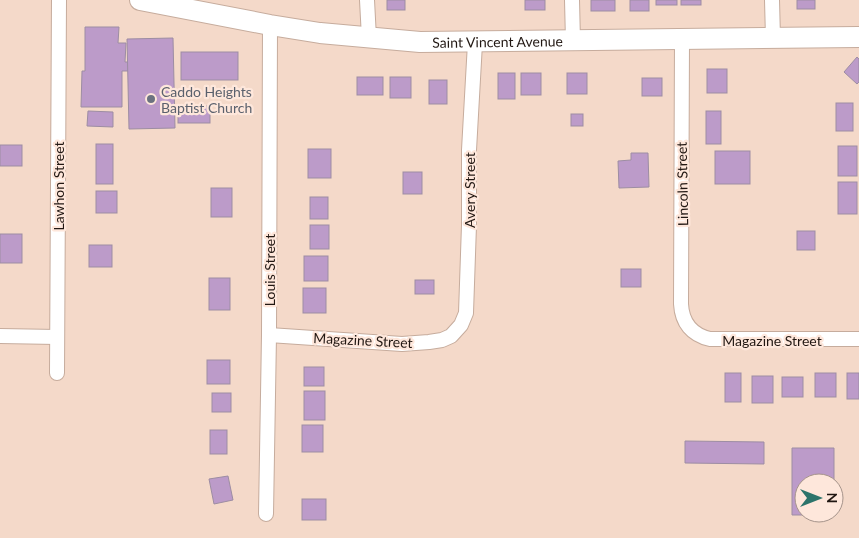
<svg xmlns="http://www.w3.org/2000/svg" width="859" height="538" font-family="Lato,sans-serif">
<rect width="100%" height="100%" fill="#f4d9c9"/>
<g fill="#bc9bc9" stroke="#9d8da3" fill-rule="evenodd">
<rect x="387" y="0" width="18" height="10"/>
<rect x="525" y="0" width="20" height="10"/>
<rect x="591" y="0" width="24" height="11"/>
<rect x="630" y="0" width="19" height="11"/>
<rect x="656" y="0" width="21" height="5"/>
<rect x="681" y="0" width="20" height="5"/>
<rect x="797" y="0" width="18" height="9"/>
<polygon points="85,27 119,27 118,43 126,43 125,62 128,62 128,71 122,71 122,107 81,107 82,71 85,71"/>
<polygon points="173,38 175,128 129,129 127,39"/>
<rect x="181" y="52" width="57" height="28"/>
<polygon points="857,57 859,59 859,82 857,84 844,72"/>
<rect x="707" y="69" width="20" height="24"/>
<rect x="498" y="73" width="17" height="26"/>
<rect x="521" y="73" width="20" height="22"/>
<rect x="567" y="73" width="20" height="21"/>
<rect x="357" y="77" width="26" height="18"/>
<rect x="390" y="77" width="21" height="21"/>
<rect x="642" y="78" width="20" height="18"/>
<rect x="429" y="80" width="18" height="24"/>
<rect x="836" y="103" width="17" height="28"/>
<rect x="178" y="106" width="32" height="17"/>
<polygon points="88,111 113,112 113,127 87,126"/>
<rect x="706" y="111" width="15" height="33"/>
<rect x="571" y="114" width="12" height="12"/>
<rect x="96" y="144" width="17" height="40"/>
<rect x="0" y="145" width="22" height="21"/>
<rect x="838" y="146" width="19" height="30"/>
<rect x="308" y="149" width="23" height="29"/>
<rect x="715" y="151" width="35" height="33"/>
<polygon points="631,153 648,153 649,187 619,188 618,161 631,160"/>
<rect x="403" y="172" width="19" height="22"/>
<rect x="838" y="182" width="19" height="32"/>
<rect x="211" y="188" width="21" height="29"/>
<rect x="96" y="191" width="21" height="22"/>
<rect x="310" y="197" width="18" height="22"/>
<rect x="310" y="225" width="19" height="24"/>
<rect x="797" y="231" width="18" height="19"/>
<rect x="0" y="234" width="22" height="29"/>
<rect x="89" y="245" width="23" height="22"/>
<rect x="304" y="256" width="24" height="25"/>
<rect x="621" y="269" width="20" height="18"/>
<rect x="209" y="278" width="21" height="32"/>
<rect x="415" y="280" width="19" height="14"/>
<rect x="303" y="288" width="23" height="25"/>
<rect x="207" y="360" width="23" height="24"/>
<rect x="304" y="367" width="20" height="19"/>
<rect x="725" y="373" width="16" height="29"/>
<rect x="815" y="373" width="21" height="24"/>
<rect x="847" y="373" width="12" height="26"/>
<rect x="752" y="376" width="21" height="27"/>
<rect x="782" y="377" width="21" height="20"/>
<rect x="304" y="391" width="21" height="29"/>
<rect x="212" y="393" width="19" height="19"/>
<rect x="302" y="425" width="21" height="27"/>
<rect x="210" y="430" width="17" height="24"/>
<polygon points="685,441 764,442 764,464 685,463"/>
<path d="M792,448H834V515H792ZM804,483H834V513H804Z"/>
<polygon points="228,476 233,500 214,504 209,479"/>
<rect x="302" y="499" width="24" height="21"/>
</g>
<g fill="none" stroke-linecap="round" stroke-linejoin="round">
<g stroke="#c6ac9d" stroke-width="16">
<g id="street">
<polyline points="367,0 369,38"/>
<polyline points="572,0 573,41"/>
<polyline points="772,0 773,38"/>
<path d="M682,39L681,304C682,323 692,335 710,339H859"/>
<polyline points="269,335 402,344 429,342 442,340 451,336 461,325 466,313 469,225 469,150 475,43"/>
<polyline points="0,336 57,337"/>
<polyline points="57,373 59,0"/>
<polyline points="266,514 269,335 270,25"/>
</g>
</g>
<g stroke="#c6ac9d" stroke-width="22">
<g id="secondary">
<path id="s1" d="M140,0L270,25L320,33L420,42L859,37"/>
</g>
</g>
<use href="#street" stroke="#fff" stroke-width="14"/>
<use href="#secondary" stroke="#fff" stroke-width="20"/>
</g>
<circle fill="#6b7280" stroke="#fee7db" stroke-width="2" cx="151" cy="99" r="5"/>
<g text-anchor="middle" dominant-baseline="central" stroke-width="4.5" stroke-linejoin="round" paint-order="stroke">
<g font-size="14" fill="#211712" stroke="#fee7db">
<text stroke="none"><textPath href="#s1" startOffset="361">Saint Vincent Avenue</textPath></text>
<text transform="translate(682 184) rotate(-91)">Lincoln Street</text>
<text transform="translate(58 186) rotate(-90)">Lawhon Street</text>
<text transform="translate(469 190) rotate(-90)">Avery Street</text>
<text transform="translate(269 270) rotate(-90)">Louis Street</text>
<text transform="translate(363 340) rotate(3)">Magazine Street</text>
<text x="772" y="340">Magazine Street</text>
</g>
<g font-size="14" fill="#5b616d" stroke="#fee7db" text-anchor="start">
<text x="161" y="91">Caddo Heights<tspan x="161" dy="16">Baptist Church</tspan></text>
</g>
</g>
<g transform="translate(819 498) rotate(90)"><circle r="24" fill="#fee7db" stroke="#a6948b"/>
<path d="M0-4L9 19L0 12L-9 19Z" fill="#2d746b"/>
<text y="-8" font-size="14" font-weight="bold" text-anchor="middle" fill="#211712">N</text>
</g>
</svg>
